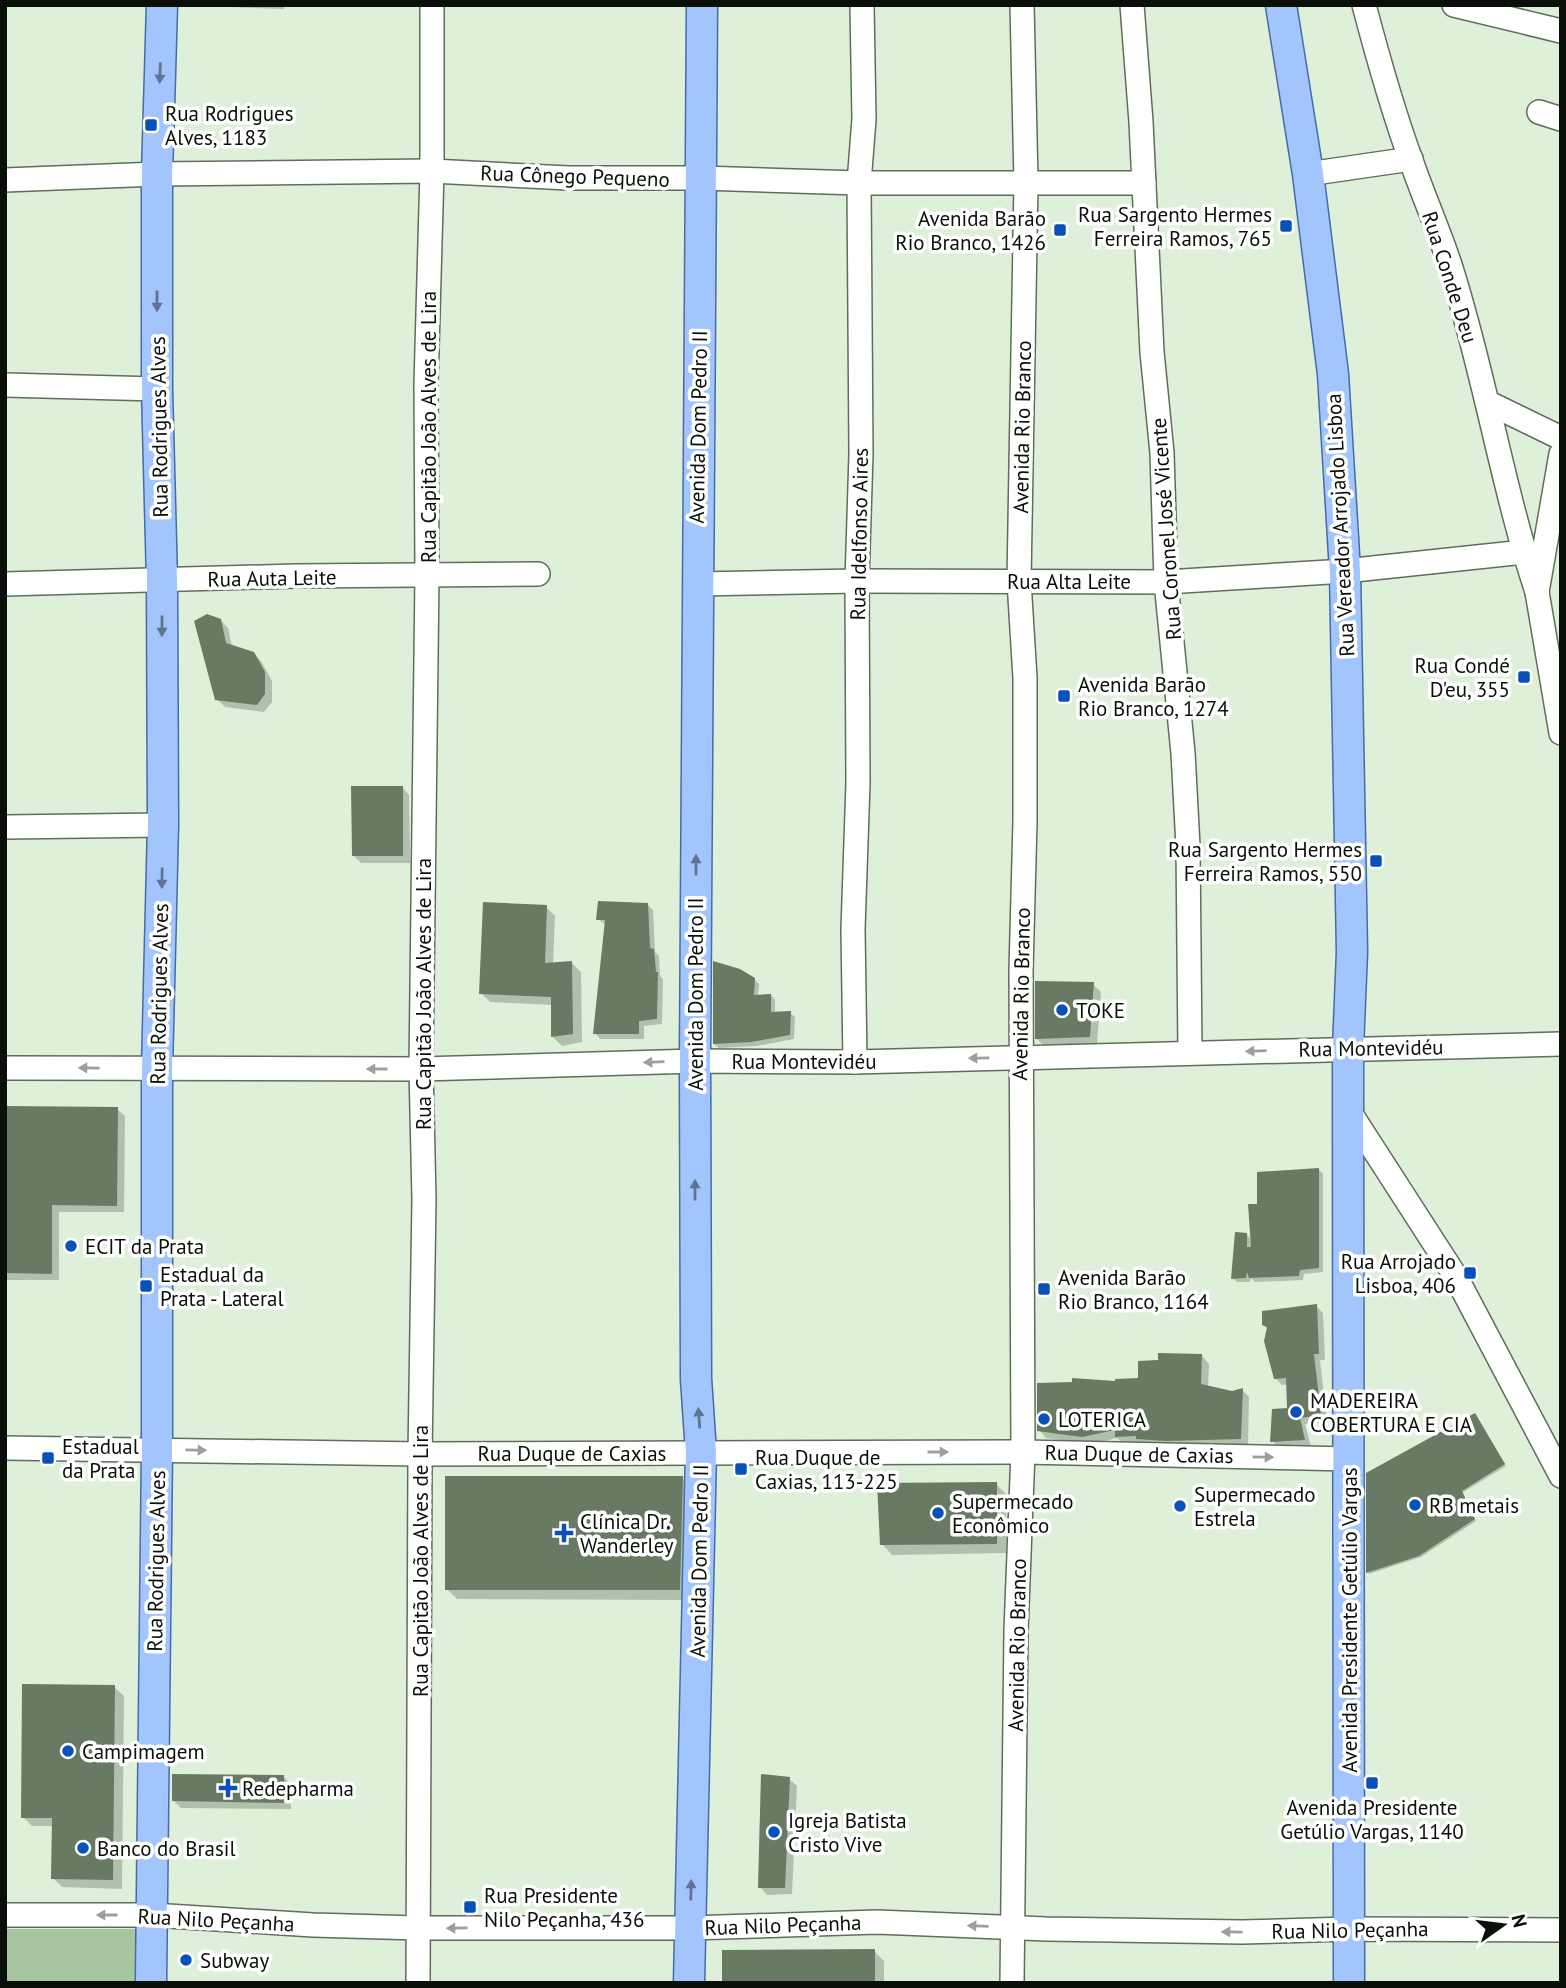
<svg xmlns="http://www.w3.org/2000/svg" width="1566" height="1988" font-family="'PT Sans',sans-serif">
<rect width="100%" height="100%" fill="#def0d9"/>
<polygon fill="#a7c59f" points="5,1929 146,1929 145,1983 5,1983"/>
<g fill="#0003">
<polygon points="228,5 284,5 284,9 230,7"/>
<polygon points="220,620 228,628 232,647 253,653 261,661 272,681 272,702 264,712 225,707 217,699"/>
<polygon points="402,787 409,795 410,863 361,863 354,856"/>
<polygon points="647,904 653,910 655,952 659,956 660,976 663,979 662,1024 644,1026 644,1039 600,1039 595,1033 606,925 598,919"/>
<polygon points="546,907 555,916 553,964 572,963 581,972 582,1042 562,1046 553,1037 553,1005 490,1002 481,993"/>
<polygon points="754,979 759,984 758,996 771,995 775,1000 775,1014 790,1013 795,1017 794,1039 756,1046 719,1048 714,1044"/>
<polygon points="1093,984 1101,992 1097,1043 1044,1046 1037,1039"/>
<polygon points="5,1108 117,1109 125,1116 124,1212 59,1212 59,1280 5,1280"/>
<polygon points="1319,1170 1323,1174 1323,1272 1304,1274 1303,1280 1255,1282 1251,1278 1250,1282 1237,1282 1233,1278 1247,1235 1252,1240 1258,1206"/>
<polygon points="1316,1306 1323,1313 1325,1360 1320,1360 1327,1422 1305,1424 1311,1447 1279,1448 1272,1441 1289,1410 1288,1384 1282,1385 1275,1378 1269,1330 1263,1325"/>
<polygon points="1202,1356 1209,1364 1208,1388 1232,1393 1242,1390 1249,1397 1248,1446 1124,1444 1117,1438 1090,1444 1046,1438 1039,1430 1117,1383 1139,1380"/>
<polygon points="1477,1417 1506,1466 1462,1493 1476,1521 1421,1557 1369,1574 1368,1572"/>
<polygon points="682,1478 692,1488 690,1600 457,1599 447,1589"/>
<polygon points="996,1484 1006,1494 1007,1553 892,1555 882,1544"/>
<polygon points="114,1687 124,1696 122,1889 62,1887 53,1878 53,1826 32,1826 23,1817"/>
<polygon points="284,1777 291,1784 291,1809 181,1808 174,1801"/>
<polygon points="789,1779 797,1786 792,1894 767,1895 760,1887"/>
<polygon points="874,1951 884,1961 884,1983 724,1983"/>
</g>
<g fill="#687964">
<polygon points="207,614 221,619 226,643 254,652 265,672 265,694 257,705 215,700 194,621"/>
<polygon points="351,786 403,786 403,856 352,856"/>
<polygon points="598,901 648,903 650,948 654,949 656,972 658,972 657,1019 639,1021 639,1034 593,1034 605,920 596,920"/>
<polygon points="483,902 547,905 545,963 572,961 573,1034 551,1037 551,997 479,994"/>
<polygon points="713,961 740,969 755,978 754,995 771,994 771,1012 791,1011 790,1035 751,1042 713,1044"/>
<polygon points="1035,981 1094,982 1090,1037 1035,1039"/>
<polygon points="5,1106 118,1107 117,1206 52,1205 52,1274 5,1273"/>
<polygon points="1319,1168 1319,1268 1300,1270 1299,1276 1249,1278 1247,1272 1246,1278 1231,1279 1235,1232 1247,1233 1247,1247 1251,1247 1248,1204 1257,1204 1257,1172"/>
<polygon points="1317,1304 1319,1354 1314,1354 1321,1415 1300,1418 1305,1440 1270,1442 1272,1409 1287,1408 1286,1378 1274,1379 1264,1341 1267,1327 1262,1325 1262,1311"/>
<polygon points="1158,1353 1202,1354 1201,1384 1232,1391 1243,1388 1241,1439 1166,1441 1136,1439 1136,1436 1115,1437 1115,1430 1082,1437 1037,1431 1037,1383 1072,1382 1072,1378 1115,1381 1115,1379 1138,1378 1138,1361 1158,1360"/>
<polygon points="1475,1413 1505,1464 1462,1491 1475,1519 1419,1556 1366,1573 1366,1473"/>
<polygon points="445,1476 683,1476 680,1590 445,1590"/>
<polygon points="997,1482 997,1544 880,1545 877,1483"/>
<polygon points="22,1684 115,1685 113,1880 51,1879 52,1818 21,1818"/>
<polygon points="172,1774 284,1775 284,1803 172,1801"/>
<polygon points="761,1774 790,1777 785,1888 758,1888"/>
<polygon points="875,1949 875,1983 722,1983 722,1950"/>
</g>
<g fill="none" stroke-linecap="round" stroke-linejoin="round">
<g stroke="#5e6e5a" stroke-width="26">
<g id="minor">
<polyline points="1132,5 1141,122 1152,352 1162,453 1166,582 1183,753 1188,846 1190,1053"/>
<path d="M1364,5C1378,58 1393,112 1412,163C1424,198 1440,233 1451,268C1485,375 1502,486 1537,592"/>
<polyline points="1454,5 1561,31"/>
<polyline points="1539,112 1561,119"/>
<polyline points="1308,174 1411,159"/>
<polyline points="5,180 157,174 432,171 568,178 701,178 859,183 1144,183"/>
<polyline points="5,385 157,389"/>
<polyline points="1487,402 1561,438"/>
<polyline points="1561,454 1537,592 1561,733"/>
<polyline points="5,584 296,576 538,574"/>
<polyline points="697,584 857,581 1166,582 1345,571 1524,552"/>
<polyline points="5,827 163,825"/>
<polyline points="855,1062 853,929 858,783 857,581 861,454 859,183 864,119 862,5"/>
<polyline points="5,1068 421,1069 695,1061 855,1062 1561,1044"/>
<polyline points="1349,1111 1456,1277 1561,1476"/>
<polyline points="5,1448 420,1454 1023,1452 1349,1459"/>
<polyline points="5,1915 152,1915 313,1925 418,1928 690,1928 877,1922 1046,1929 1242,1932 1349,1929 1561,1930"/>
<polyline points="418,1983 420,1454 424,1199 421,1069 427,575 426,384 432,171 432,5"/>
<polyline points="1012,1983 1016,1631 1023,1452 1021,970 1025,821 1025,678 1019,581 1026,182 1022,5"/>
</g>
</g>
<g stroke="#456ca8" stroke-width="33">
<g id="major">
<polyline points="1281,5 1308,174 1333,374 1345,571 1352,952 1348,1048 1349,1983"/>
<polyline points="151,1983 157,1450 157,1069 163,825 162,581 157,389 157,174 162,5"/>
<polyline points="689,1983 701,1452 696,1379 695,1061 702,5"/>
</g>
</g>
<use href="#minor" stroke="#fff" stroke-width="23"/>
<use href="#major" stroke="#a3c5fe" stroke-width="30"/>
</g>
<defs><path id="oneway-solid" d="M-6-.8H1V-3.2L6.5 0L1 3.2V.8H-6Z" transform="scale(1.75)"/></defs>
<g fill="#5e7490">
<use href="#oneway-solid" transform="translate(160 73) rotate(92)"/>
<use href="#oneway-solid" transform="translate(157 301) rotate(90)"/>
<use href="#oneway-solid" transform="translate(162 626) rotate(90)"/>
<use href="#oneway-solid" transform="translate(696 865) rotate(-90)"/>
<use href="#oneway-solid" transform="translate(162 878) rotate(91)"/>
<use href="#oneway-solid" transform="translate(695 1190) rotate(-90)"/>
<use href="#oneway-solid" transform="translate(699 1418) rotate(-94)"/>
<use href="#oneway-solid" transform="translate(691 1890) rotate(-89)"/>
</g>
<g fill="#9d9f9d">
<use href="#oneway-solid" transform="translate(1256 1051) rotate(178)"/>
<use href="#oneway-solid" transform="translate(979 1058) rotate(179)"/>
<use href="#oneway-solid" transform="translate(654 1062) rotate(178)"/>
<use href="#oneway-solid" transform="translate(89 1068) rotate(-179)"/>
<use href="#oneway-solid" transform="translate(377 1069) rotate(180)"/>
<use href="#oneway-solid" transform="translate(196 1450) rotate(1)"/>
<use href="#oneway-solid" transform="translate(938 1452)"/>
<use href="#oneway-solid" transform="translate(1263 1457) rotate(1)"/>
<use href="#oneway-solid" transform="translate(107 1915) rotate(-180)"/>
<use href="#oneway-solid" transform="translate(978 1926) rotate(-178)"/>
<use href="#oneway-solid" transform="translate(457 1928) rotate(179)"/>
<use href="#oneway-solid" transform="translate(1232 1932) rotate(-179)"/>
</g>
<g fill="#0851bb" stroke="#fff" stroke-width="2.5">
<rect x="144" y="118" width="14" height="14" rx="3.5"/>
<rect x="1279" y="219" width="14" height="14" rx="3.5"/>
<rect x="1053" y="223" width="14" height="14" rx="3.5"/>
<rect x="1517" y="670" width="14" height="14" rx="3.5"/>
<rect x="1057" y="689" width="14" height="14" rx="3.5"/>
<rect x="1369" y="854" width="14" height="14" rx="3.5"/>
<circle cx="1062" cy="1010" r="7"/>
<circle cx="71" cy="1246" r="7"/>
<rect x="1463" y="1266" width="14" height="14" rx="3.5"/>
<rect x="139" y="1279" width="14" height="14" rx="3.5"/>
<rect x="1037" y="1282" width="14" height="14" rx="3.5"/>
<circle cx="1296" cy="1412" r="7"/>
<circle cx="1044" cy="1419" r="7"/>
<rect x="41" y="1451" width="14" height="14" rx="3.5"/>
<rect x="734" y="1462" width="14" height="14" rx="3.5"/>
<circle cx="1415" cy="1505" r="7"/>
<circle cx="1180" cy="1506" r="7"/>
<circle cx="938" cy="1513" r="7"/>
<path d="M560.5 1522.5h7v7h7v7h-7v7h-7v-7h-7v-7h7z"/>
<circle cx="68" cy="1751" r="7"/>
<rect x="1365" y="1776" width="14" height="14" rx="3.5"/>
<path d="M224.5 1777.5h7v7h7v7h-7v7h-7v-7h-7v-7h7z"/>
<circle cx="774" cy="1832" r="7"/>
<circle cx="83" cy="1848" r="7"/>
<rect x="463" y="1900" width="14" height="14" rx="3.5"/>
<circle cx="186" cy="1960" r="7"/>
</g>
<g text-anchor="middle" dominant-baseline="central" stroke-width="7" stroke-linejoin="round" paint-order="stroke">
<g font-size="21" fill="#0a1009" stroke="#fff" text-anchor="start">
<text x="165" y="113">Rua Rodrigues<tspan x="165" dy="24">Alves, 1183</tspan></text>
<text x="1272" y="214" text-anchor="end">Rua Sargento Hermes<tspan x="1272" dy="24">Ferreira Ramos, 765</tspan></text>
<text x="1046" y="218" text-anchor="end">Avenida Barão<tspan x="1046" dy="24">Rio Branco, 1426</tspan></text>
<text x="1510" y="665" text-anchor="end">Rua Condé<tspan x="1510" dy="24">D'eu, 355</tspan></text>
<text x="1078" y="684">Avenida Barão<tspan x="1078" dy="24">Rio Branco, 1274</tspan></text>
<text x="1362" y="849" text-anchor="end">Rua Sargento Hermes<tspan x="1362" dy="24">Ferreira Ramos, 550</tspan></text>
<text x="1076" y="1010">TOKE</text>
<text x="85" y="1246">ECIT da Prata</text>
<text x="1456" y="1261" text-anchor="end">Rua Arrojado<tspan x="1456" dy="24">Lisboa, 406</tspan></text>
<text x="160" y="1274">Estadual da<tspan x="160" dy="24">Prata - Lateral</tspan></text>
<text x="1058" y="1277">Avenida Barão<tspan x="1058" dy="24">Rio Branco, 1164</tspan></text>
<text x="1310" y="1400">MADEREIRA<tspan x="1310" dy="24">COBERTURA E CIA</tspan></text>
<text x="1058" y="1419">LOTERICA</text>
<text x="62" y="1446">Estadual<tspan x="62" dy="24">da Prata</tspan></text>
<text x="755" y="1457">Rua Duque de<tspan x="755" dy="24">Caxias, 113-225</tspan></text>
<text x="1194" y="1494">Supermecado<tspan x="1194" dy="24">Estrela</tspan></text>
<text x="952" y="1501">Supermecado<tspan x="952" dy="24">Econômico</tspan></text>
<text x="1429" y="1505">RB metais</text>
<text x="580" y="1521">Clínica Dr.<tspan x="580" dy="24">Wanderley</tspan></text>
<text x="82" y="1751">Campimagem</text>
<text x="242" y="1788">Redepharma</text>
<text x="1372" y="1807" text-anchor="middle">Avenida Presidente<tspan x="1372" dy="24">Getúlio Vargas, 1140</tspan></text>
<text x="788" y="1820">Igreja Batista<tspan x="788" dy="24">Cristo Vive</tspan></text>
<text x="97" y="1848">Banco do Brasil</text>
<text x="484" y="1895">Rua Presidente<tspan x="484" dy="24">Nilo Peçanha, 436</tspan></text>
<text x="200" y="1960">Subway</text>
</g>
<g font-size="21" fill="#0a1009" stroke="#fff">
<text transform="translate(575 176) rotate(2)">Rua Cônego Pequeno</text>
<text transform="translate(1450 277) rotate(72)">Rua Conde Deu</text>
<text transform="translate(159 427) rotate(-91)">Rua Rodrigues Alves</text>
<text transform="translate(428 427) rotate(-90)">Rua Capitão João Alves de Lira</text>
<text transform="translate(698 427) rotate(-89)">Avenida Dom Pedro II</text>
<text transform="translate(1022 427) rotate(-89)">Avenida Rio Branco</text>
<text transform="translate(1340 525) rotate(-93)">Rua Vereador Arrojado Lisboa</text>
<text transform="translate(1166 529) rotate(-94)">Rua Coronel José Vicente</text>
<text transform="translate(859 534) rotate(-89)">Rua Idelfonso Aires</text>
<text transform="translate(272 578) rotate(-1)">Rua Auta Leite</text>
<text x="1069" y="581">Rua Alta Leite</text>
<text transform="translate(159 994) rotate(-89)">Rua Rodrigues Alves</text>
<text transform="translate(423 994) rotate(-90)">Rua Capitão João Alves de Lira</text>
<text transform="translate(695 994) rotate(-90)">Avenida Dom Pedro II</text>
<text transform="translate(1021 994) rotate(-89)">Avenida Rio Branco</text>
<text transform="translate(1371 1048) rotate(-1)">Rua Montevidéu</text>
<text x="804" y="1061">Rua Montevidéu</text>
<text x="572" y="1453">Rua Duque de Caxias</text>
<text transform="translate(1139 1454) rotate(1)">Rua Duque de Caxias</text>
<text transform="translate(156 1561) rotate(-89)">Rua Rodrigues Alves</text>
<text transform="translate(420 1561) rotate(-90)">Rua Capitão João Alves de Lira</text>
<text transform="translate(699 1561) rotate(-89)">Avenida Dom Pedro II</text>
<text transform="translate(1349 1620) rotate(-90)">Avenida Presidente Getúlio Vargas</text>
<text transform="translate(1017 1645) rotate(-89)">Avenida Rio Branco</text>
<text transform="translate(216 1920) rotate(3)">Rua Nilo Peçanha</text>
<text transform="translate(783 1925) rotate(-2)">Rua Nilo Peçanha</text>
<text transform="translate(1350 1930) rotate(-1)">Rua Nilo Peçanha</text>
</g>
</g>
<rect width="1566" height="1988" fill="none" stroke="#0a1009" stroke-width="14"/>
<g transform="translate(1503 1925) rotate(76)" stroke="#ffffff" stroke-width="5" paint-order="stroke">
<path d="M0-5L12 26L0 18L-12 26Z" fill="#0a1009"/>
<text y="-10" font-size="19" font-weight="bold" text-anchor="middle" fill="#0a1009">N</text>
</g>
</svg>
